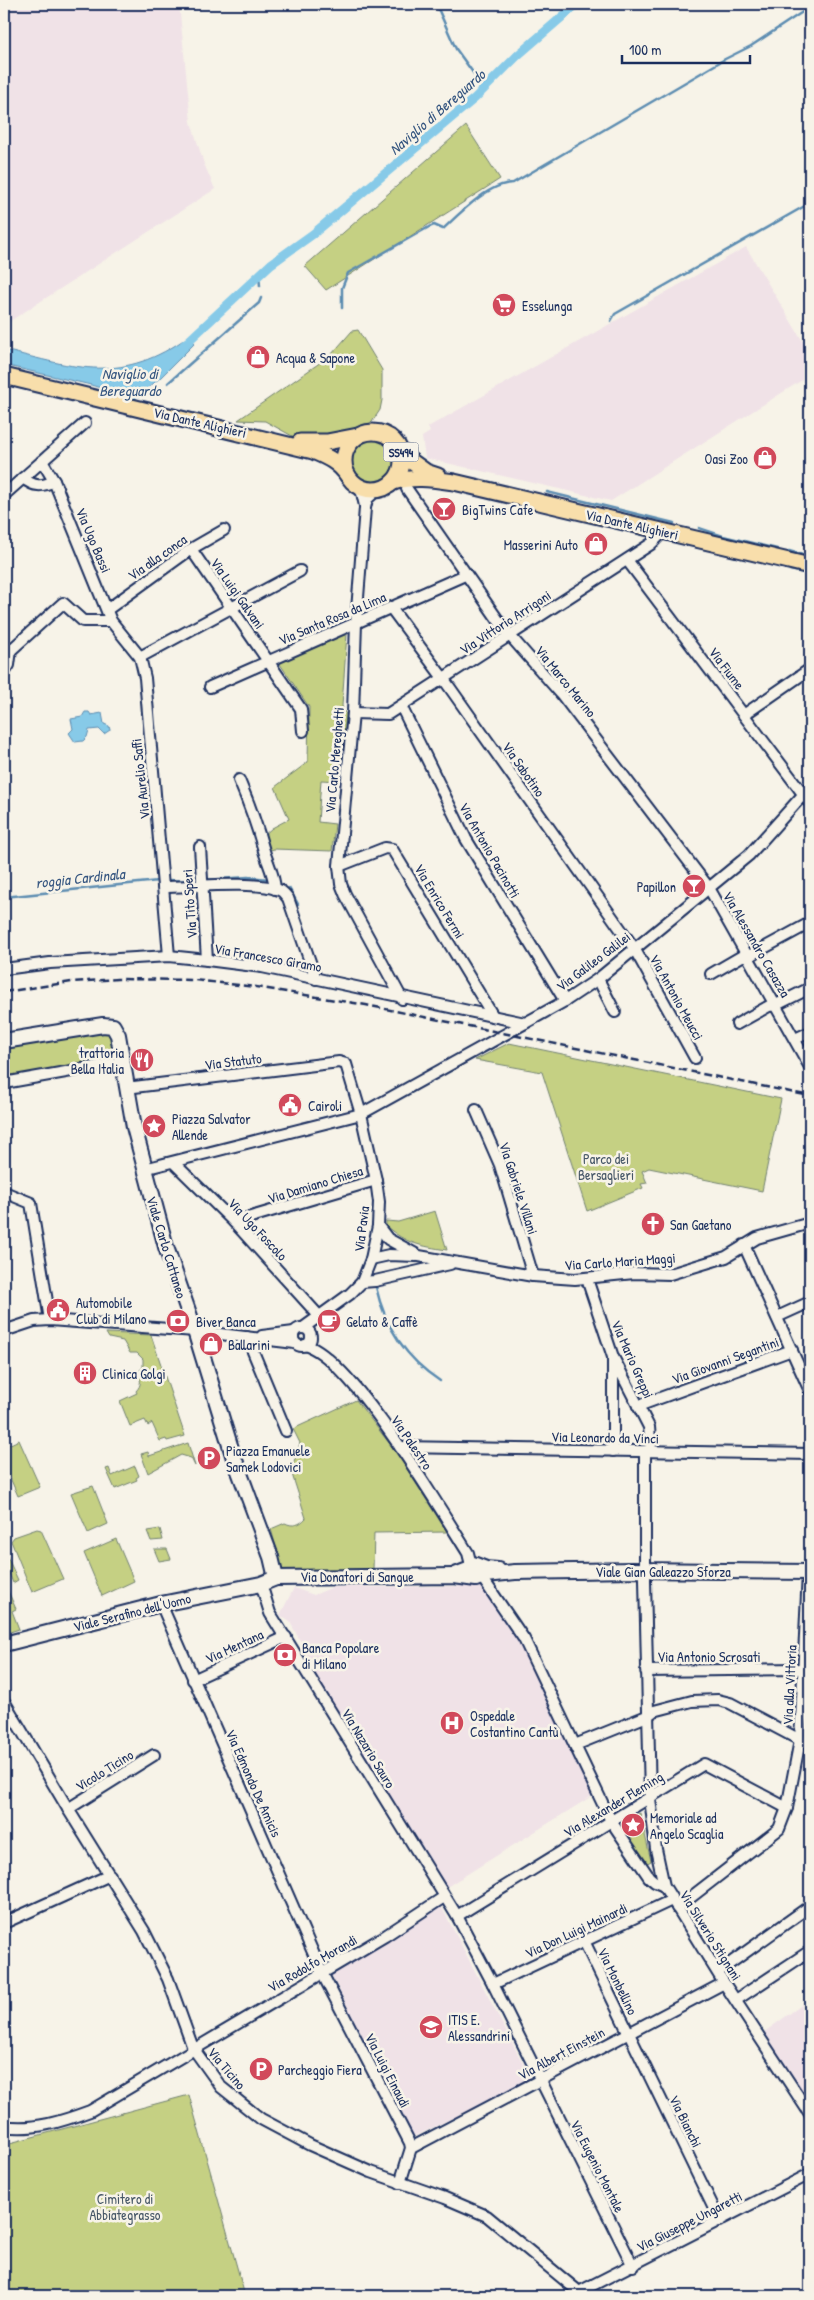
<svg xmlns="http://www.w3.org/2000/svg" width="814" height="2300" font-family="'Patrick Hand',sans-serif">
<rect width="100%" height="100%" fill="#f7f3e8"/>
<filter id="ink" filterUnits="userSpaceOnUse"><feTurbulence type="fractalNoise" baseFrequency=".02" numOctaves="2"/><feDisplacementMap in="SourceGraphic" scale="10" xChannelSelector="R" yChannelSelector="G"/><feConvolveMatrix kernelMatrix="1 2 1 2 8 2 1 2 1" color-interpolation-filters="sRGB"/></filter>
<g filter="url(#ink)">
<g fill="#f0e2e7">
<polygon points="4,4 179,4 191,122 204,164 215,189 4,325"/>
<polygon points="746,247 810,353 810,375 611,501 425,458 422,437 430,432 428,427"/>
<polygon points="484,1586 521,1640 592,1796 445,1888 301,1651 304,1648 290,1622 280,1615 294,1588 314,1595 333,1587"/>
<polygon points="438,1908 442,1908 530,2077 529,2080 416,2136 412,2134 332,1976 333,1972"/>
<polygon points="810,1999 810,2103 763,2033"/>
</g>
<g fill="#c5d083" stroke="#708070">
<polygon points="466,126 500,179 326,290 305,266"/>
<polygon points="358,330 382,370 382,400 380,410 372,422 356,430 332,437 294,437 265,421 238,420 331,355 352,331"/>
<circle cx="373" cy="459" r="23"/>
<polygon points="347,633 342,706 346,715 339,781 321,780 318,822 335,824 332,851 274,849 267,851 263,836 272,828 289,819 275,787 308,762 309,707 280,664 284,659"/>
<polygon points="103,1030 112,1037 116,1055 114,1059 4,1078 4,1046"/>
<polygon points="509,1043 781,1099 762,1191 649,1168 642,1171 647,1183 641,1184 643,1188 587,1211 542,1072 475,1060"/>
<path d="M435,1211L447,1250C421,1246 406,1244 386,1226V1221L398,1222Z"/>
<path d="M106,1333L151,1335L185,1436L167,1441L166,1439L160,1441L152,1423L148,1426L145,1420L130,1426L120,1401L137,1393L136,1391C142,1385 141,1379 138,1372L143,1367V1359L137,1353H130L123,1341L109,1338Z"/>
<path d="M356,1400L396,1452L447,1532L374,1533L373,1570L283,1572L271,1529L285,1523C293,1527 300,1525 306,1518L291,1471L300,1443L293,1429Z"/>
<polygon points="19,1440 40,1487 18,1496 4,1464 4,1447"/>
<polygon points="188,1443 195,1466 191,1458 181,1455 148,1473 141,1454 148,1452 149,1456"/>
<polygon points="135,1466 139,1476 136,1478 137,1480 115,1489 106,1469 109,1468 112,1476"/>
<polygon points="93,1486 108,1524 88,1533 71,1493"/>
<polygon points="37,1529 41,1530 63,1579 32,1592 11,1541 14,1537"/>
<polygon points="160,1529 163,1540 151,1541 147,1531"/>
<polygon points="116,1539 134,1581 102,1596 84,1553"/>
<polygon points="154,1549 167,1549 171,1559 159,1561"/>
<polygon points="4,1550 18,1580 13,1583 4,1561"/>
<polygon points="4,1582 16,1609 12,1611 19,1629 4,1634"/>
<polygon points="640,1813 651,1861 644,1865 619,1826"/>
<polygon points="189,2095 245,2296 4,2296 4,2137 8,2136 10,2143"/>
</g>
<g fill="#87cae8" stroke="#5c8cb1">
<path d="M189,336L195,343L161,377L134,400L114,396L107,390L91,385L4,365V350C77,368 122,385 189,336Z"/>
<polygon points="85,712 89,712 91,715 102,713 104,724 109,726 110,730 104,734 99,729 89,730 87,737 83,741 75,742 69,733 73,729 71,719 82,717"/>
</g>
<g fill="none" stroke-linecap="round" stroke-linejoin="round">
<g stroke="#5c8cb1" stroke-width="2.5">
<polyline points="436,4 456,49 474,74"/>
<polyline points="259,275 260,286"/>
<path d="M342,308V288L348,273L429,227L434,225L443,229C460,213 489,183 513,183L725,59L751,46L810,7"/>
<polyline points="611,321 615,314 810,203"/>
<polyline points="168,383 259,303 261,298"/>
<polyline points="547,492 674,523"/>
<polyline points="699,528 723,536 777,549"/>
<polyline points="789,551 810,557"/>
<polyline points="726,554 773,565"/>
<polyline points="790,570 810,574"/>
<polyline points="166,880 198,881"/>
<polyline points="205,880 248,877 269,879"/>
<polyline points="289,888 298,904"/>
<polyline points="4,897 158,881"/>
<path d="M376,1287C385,1327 405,1358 440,1381"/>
</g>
<polyline stroke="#87cae8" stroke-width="9" points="182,347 271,264 313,234 475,98 518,55 577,4"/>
<g stroke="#1b2f5e" stroke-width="14">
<g id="street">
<polyline points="42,461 54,481 111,621 140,657 145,678 169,956"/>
<path d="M23,478C34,487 42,487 54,481"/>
<polyline points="358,486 362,493 365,506"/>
<polyline points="378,489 367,499 365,508 356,623 353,713 339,866 341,884 345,894 402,999"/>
<polyline points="407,489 505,630 562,695 709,888 810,1067"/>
<polyline points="4,495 85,423"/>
<polyline points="191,549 301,709 303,731"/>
<polyline points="627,560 810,803"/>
<polyline points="391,608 443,678 634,948 695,1058"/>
<polyline points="108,609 191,549 224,530"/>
<polyline points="140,657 300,571"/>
<polyline points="4,673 9,665 11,650 63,603 83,621 111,621"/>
<polyline points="210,687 465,575"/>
<polyline points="401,706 466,839 565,1001"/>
<polyline points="353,713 388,714 651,544 663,532"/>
<polyline points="745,714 810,669"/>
<path d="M239,780C249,803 257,826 264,851C268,864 274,874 275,889"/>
<polyline points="200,847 207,960"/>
<polyline points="339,866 385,848 392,849 493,1016"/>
<path d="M163,887C191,887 256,880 279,890C283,891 285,895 288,898L316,979"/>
<polyline points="4,969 50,963 169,956 207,960 262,967 525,1023"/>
<polyline points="711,974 742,956 749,956 810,923"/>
<polyline points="598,979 615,1012"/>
<polyline points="737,1024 769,1006 776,1005 810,988"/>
<polyline points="795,1039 810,1032"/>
<polyline points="4,1083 122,1062"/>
<polyline points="126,1088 339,1062 346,1064 361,1114 376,1180 379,1202 378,1226 371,1259 362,1282 350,1294 303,1328"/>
<polyline points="476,1110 500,1165 533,1276"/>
<polyline points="174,1163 234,1222 320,1317"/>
<polyline points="144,1169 361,1114 565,1001 598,979 749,855 810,787"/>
<polyline points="4,1192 31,1203 50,1320"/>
<polyline points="234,1222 376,1180"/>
<polyline points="378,1226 388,1239 419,1256 533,1276 575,1279 634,1273 670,1274 726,1257 757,1238 810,1223"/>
<polyline points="744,1245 810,1391"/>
<polyline points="371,1259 389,1255 416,1256"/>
<polyline points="587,1279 613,1357 649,1427 651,1451"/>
<polyline points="362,1282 375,1281 450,1264"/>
<polyline points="777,1317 810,1302"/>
<circle cx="302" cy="1337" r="9"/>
<polyline points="4,1331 34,1321 50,1320 195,1331 295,1343"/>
<polyline points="262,1336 294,1332"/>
<polyline points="247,1337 286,1431"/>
<path d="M305,1345C351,1357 440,1509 468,1553L471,1565"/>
<polyline points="638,1406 792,1350"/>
<polyline points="400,1447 810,1454"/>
<polyline points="613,1451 613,1358"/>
<polyline points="645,1451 645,1580 650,1798 656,1849 664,1886 724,1983 810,2114"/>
<polyline points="481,1576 524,1639 611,1821 649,1877 655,1882 664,1886"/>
<polyline points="261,1584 270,1613 457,1916 493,1984 633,2266"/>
<polyline points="161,1604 322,1973 410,2143 411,2148 400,2183"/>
<polyline points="646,1671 803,1669"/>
<polyline points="193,1680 286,1637"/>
<polyline points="4,1701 68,1809 144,1931 168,1979 193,2048 221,2087 261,2119 310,2145 371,2172 445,2198 487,2216 584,2296"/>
<polyline points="575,1745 647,1716 654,1711 692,1701 718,1700 730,1703 800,1740 810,1743"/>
<polyline points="68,1809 154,1755"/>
<polyline points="677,1908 779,1829 787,1808 800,1740 808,1572"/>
<polyline points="457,1916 704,1764 787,1808"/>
<polyline points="4,1923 110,1875"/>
<polyline points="584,1941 720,2221"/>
<polyline points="718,1972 810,1906"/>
<polyline points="493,1984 672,1900"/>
<polyline points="736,2000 810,1951"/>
<path d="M4,2126C33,2131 63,2121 90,2111L385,1936L444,1897"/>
<polyline points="411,2148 724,1983"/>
<polyline points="579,2292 810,2174"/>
</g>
</g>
<g stroke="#1b2f5e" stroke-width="18">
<g id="secondary">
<polyline points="4,1041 103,1025 113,1026 118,1035 134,1127 166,1247 195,1331 233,1455 271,1557 276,1578"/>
<polyline points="455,1575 468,1570 473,1564 486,1569 498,1570"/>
<polyline points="4,1644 161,1604 261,1584 276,1578 454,1576 476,1579 486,1575 515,1572 633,1570 810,1572"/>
</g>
</g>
<g stroke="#1b2f5e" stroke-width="19">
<g id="primary">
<path d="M4,376L313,451C327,457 339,462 348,476"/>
<circle cx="373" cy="461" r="29"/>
<polyline points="300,442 327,442 358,436"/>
<polyline points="401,454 426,472 438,476"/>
<path d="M393,482C414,476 432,479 454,482L810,566"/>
</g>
</g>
<use href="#street" stroke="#f7f3e8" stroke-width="10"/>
<use href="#secondary" stroke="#f7f3e8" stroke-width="14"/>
<use href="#primary" stroke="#f8deab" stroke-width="15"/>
<polyline stroke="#1b2f5e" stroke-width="2.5" stroke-dasharray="8 4" stroke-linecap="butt" points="4,992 72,982 117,979 194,980 256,987 366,1005 810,1096"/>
</g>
</g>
<defs>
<g id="supermarket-disc" transform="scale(1.25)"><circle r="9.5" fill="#d1495b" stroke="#f7f3e8"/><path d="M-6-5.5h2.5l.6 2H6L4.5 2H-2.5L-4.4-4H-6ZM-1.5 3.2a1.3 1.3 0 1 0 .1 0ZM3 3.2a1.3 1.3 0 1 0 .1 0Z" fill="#fff"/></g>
<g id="shop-disc" transform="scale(1.25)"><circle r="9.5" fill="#d1495b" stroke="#f7f3e8"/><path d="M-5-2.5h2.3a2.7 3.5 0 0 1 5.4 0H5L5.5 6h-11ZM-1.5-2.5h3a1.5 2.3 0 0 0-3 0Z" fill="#fff"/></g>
<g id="bar-disc" transform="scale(1.25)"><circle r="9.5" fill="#d1495b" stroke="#f7f3e8"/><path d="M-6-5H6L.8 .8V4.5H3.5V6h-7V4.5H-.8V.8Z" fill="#fff"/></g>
<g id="restaurant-disc" transform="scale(1.25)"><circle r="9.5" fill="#d1495b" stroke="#f7f3e8"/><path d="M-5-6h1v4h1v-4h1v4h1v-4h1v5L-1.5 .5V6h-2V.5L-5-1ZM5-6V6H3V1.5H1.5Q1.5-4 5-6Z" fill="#fff"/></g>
<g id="civic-disc" transform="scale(1.25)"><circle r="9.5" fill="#d1495b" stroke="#f7f3e8"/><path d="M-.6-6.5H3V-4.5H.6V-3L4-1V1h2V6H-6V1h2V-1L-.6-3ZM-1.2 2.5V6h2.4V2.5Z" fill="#fff"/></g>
<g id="sight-disc" transform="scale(1.25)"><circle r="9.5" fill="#d1495b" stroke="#f7f3e8"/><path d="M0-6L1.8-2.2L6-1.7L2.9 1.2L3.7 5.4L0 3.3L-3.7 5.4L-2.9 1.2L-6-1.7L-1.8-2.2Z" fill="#fff"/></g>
<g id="church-disc" transform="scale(1.25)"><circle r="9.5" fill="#d1495b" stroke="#f7f3e8"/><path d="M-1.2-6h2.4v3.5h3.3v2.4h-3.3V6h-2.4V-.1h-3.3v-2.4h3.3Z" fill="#fff"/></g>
<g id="bank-disc" transform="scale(1.25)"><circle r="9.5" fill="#d1495b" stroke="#f7f3e8"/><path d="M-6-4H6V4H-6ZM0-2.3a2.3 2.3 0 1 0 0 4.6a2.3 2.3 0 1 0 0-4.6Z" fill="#fff"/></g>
<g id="cafe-disc" transform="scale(1.25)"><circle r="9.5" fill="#d1495b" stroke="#f7f3e8"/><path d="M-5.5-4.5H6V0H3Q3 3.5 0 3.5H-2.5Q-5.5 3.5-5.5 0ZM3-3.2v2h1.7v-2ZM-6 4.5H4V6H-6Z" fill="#fff"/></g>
<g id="building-disc" transform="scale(1.25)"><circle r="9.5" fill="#d1495b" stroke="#f7f3e8"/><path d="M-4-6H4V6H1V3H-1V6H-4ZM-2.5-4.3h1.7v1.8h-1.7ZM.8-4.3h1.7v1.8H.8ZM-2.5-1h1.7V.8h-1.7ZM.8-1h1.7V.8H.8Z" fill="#fff"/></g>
<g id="parking-disc" transform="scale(1.25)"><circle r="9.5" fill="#d1495b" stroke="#f7f3e8"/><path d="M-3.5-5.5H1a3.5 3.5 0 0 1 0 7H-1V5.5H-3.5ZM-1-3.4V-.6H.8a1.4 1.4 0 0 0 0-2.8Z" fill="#fff"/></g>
<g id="hospital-disc" transform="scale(1.25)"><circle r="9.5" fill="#d1495b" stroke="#f7f3e8"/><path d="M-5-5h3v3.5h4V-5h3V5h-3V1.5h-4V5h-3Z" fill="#fff"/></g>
<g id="school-disc" transform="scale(1.25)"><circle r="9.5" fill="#d1495b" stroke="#f7f3e8"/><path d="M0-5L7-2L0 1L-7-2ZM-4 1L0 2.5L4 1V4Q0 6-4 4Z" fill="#fff"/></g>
</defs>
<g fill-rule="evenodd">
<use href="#supermarket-disc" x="504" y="305"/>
<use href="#shop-disc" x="258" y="357"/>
<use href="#shop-disc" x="765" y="458"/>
<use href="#bar-disc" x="444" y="509"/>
<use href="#shop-disc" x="596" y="544"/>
<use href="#bar-disc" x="694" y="886"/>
<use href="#restaurant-disc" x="142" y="1060"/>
<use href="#civic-disc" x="290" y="1105"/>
<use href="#sight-disc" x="154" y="1126"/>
<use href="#church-disc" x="653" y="1224"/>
<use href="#civic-disc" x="58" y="1310"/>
<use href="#bank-disc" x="178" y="1321"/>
<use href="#cafe-disc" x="329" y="1321"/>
<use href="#shop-disc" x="211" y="1344"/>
<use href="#building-disc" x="85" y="1373"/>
<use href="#parking-disc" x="209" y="1458"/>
<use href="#bank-disc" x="285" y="1655"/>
<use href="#hospital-disc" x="452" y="1723"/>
<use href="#sight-disc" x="633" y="1825"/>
<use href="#school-disc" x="431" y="2027"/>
<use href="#parking-disc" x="261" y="2069"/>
</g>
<g text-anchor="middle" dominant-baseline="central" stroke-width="5" stroke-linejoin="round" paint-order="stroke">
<rect fill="#f7f3e8" stroke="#5d6a87" stroke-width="1" x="383.5" y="442.5" width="35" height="19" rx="4"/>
<g font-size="12" font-weight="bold" fill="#1b2f5e">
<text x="401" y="452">SS494</text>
</g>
<g font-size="14" fill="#1b2f5e" stroke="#f7f3e8" text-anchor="start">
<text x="522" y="305">Esselunga</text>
<text x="276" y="357">Acqua &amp; Sapone</text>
<text x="748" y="458" text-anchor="end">Oasi Zoo</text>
<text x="462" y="509">BigTwins Cafe</text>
<text x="578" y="544" text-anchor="end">Masserini Auto</text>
<text x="676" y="886" text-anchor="end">Papillon</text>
<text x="124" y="1052" text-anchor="end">trattoria<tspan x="124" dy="16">Bella Italia</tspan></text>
<text x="308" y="1105">Cairoli</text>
<text x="172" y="1118">Piazza Salvator<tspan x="172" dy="16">Allende</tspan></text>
<text x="670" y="1224">San Gaetano</text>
<text x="76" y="1302">Automobile<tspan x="76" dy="16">Club di Milano</tspan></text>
<text x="196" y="1321">Biver Banca</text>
<text x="346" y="1321">Gelato &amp; Caffè</text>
<text x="228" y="1344">Ballarini</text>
<text x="102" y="1373">Clinica Golgi</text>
<text x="226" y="1450">Piazza Emanuele<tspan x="226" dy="16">Samek Lodovici</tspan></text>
<text x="302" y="1647">Banca Popolare<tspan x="302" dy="16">di Milano</tspan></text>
<text x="470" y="1715">Ospedale<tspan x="470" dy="16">Costantino Cantù</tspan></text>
<text x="650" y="1817">Memoriale ad<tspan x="650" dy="16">Angelo Scaglia</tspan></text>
<text x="448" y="2019">ITIS E.<tspan x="448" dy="16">Alessandrini</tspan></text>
<text x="278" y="2069">Parcheggio Fiera</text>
</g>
<g font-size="14" fill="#1b2f5e" stroke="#f7f3e8">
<text transform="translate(200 422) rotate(13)">Via Dante Alighieri</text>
<text transform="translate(632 524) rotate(13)">Via Dante Alighieri</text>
<text transform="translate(94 540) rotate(67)">Via Ugo Bassi</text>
<text transform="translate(157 557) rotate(-35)">Via alla conca</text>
<text transform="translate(238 593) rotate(55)">Via Luigi Galvani</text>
<text transform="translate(332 618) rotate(-23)">Via Santa Rosa da Lima</text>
<text transform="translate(505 622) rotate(-33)">Via Vittorio Arrigoni</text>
<text transform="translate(727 668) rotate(53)">Via Fiume</text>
<text transform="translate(566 681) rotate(51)">Via Marco Marino</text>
<text transform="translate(334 760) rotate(-85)">Via Carlo Mereghetti</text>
<text transform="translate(524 769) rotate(55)">Via Sabotino</text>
<text transform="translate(140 779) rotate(-96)">Via Aurelio Saffi</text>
<text transform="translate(490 850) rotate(60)">Via Antonio Pacinotti</text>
<text transform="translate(440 901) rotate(59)">Via Enrico Fermi</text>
<text transform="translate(189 904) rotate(-94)">Via Tito Speri</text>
<text transform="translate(757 944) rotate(60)">Via Alessandro Casazza</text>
<text transform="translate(268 957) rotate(10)">Via Francesco Giramo</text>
<text transform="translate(593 961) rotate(-37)">Via Galileo Galilei</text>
<text transform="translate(677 997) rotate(61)">Via Antonio Meucci</text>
<text transform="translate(233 1061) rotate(-7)">Via Statuto</text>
<text transform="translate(315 1184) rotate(-17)">Via Damiano Chiesa</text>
<text transform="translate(519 1188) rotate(72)">Via Gabriele Villani</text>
<text transform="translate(258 1229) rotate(47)">Via Ugo Foscolo</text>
<text transform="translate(361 1229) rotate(-83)">Via Pavia</text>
<text transform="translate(167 1247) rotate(73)">Viale Carlo Cattaneo</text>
<text transform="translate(620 1261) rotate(-4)">Via Carlo Maria Maggi</text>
<text transform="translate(633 1359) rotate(66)">Via Mario Greppi</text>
<text transform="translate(725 1360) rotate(-20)">Via Giovanni Segantini</text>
<text transform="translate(605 1437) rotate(1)">Via Leonardo da Vinci</text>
<text transform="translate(412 1442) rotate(56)">Via Palestro</text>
<text x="663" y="1571">Viale Gian Galeazzo Sforza</text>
<text x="357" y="1576">Via Donatori di Sangue</text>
<text transform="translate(132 1612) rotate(-14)">Viale Serafino dell'Uomo</text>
<text transform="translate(234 1646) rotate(-25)">Via Mentana</text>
<text x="709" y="1656">Via Antonio Scrosati</text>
<text transform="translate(789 1685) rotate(-87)">Via alla Vittoria</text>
<text transform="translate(369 1748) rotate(59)">Via Nazario Sauro</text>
<text transform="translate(104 1770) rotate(-32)">Vicolo Ticino</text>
<text transform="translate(254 1783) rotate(66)">Via Edmondo De Amicis</text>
<text transform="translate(613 1804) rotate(-31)">Via Alexander Fleming</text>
<text transform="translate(576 1930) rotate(-25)">Via Don Luigi Mainardi</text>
<text transform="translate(711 1935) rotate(58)">Via Silverio Stignani</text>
<text transform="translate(312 1963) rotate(-30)">Via Rodolfo Morandi</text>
<text transform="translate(618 1981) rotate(64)">Via Monbellino</text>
<text transform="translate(561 2053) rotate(-28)">Via Albert Einstein</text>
<text transform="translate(227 2068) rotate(50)">Via Ticino</text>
<text transform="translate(388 2070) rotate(63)">Via Luigi Einaudi</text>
<text transform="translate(686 2121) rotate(64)">Via Bianchi</text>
<text transform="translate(598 2166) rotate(63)">Via Eugenio Montale</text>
<text transform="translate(689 2221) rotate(-27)">Via Giuseppe Ungaretti</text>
</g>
<g font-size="14" fill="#465767" stroke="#f7f3e8">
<text x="606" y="1158">Parco dei<tspan x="606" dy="16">Bersaglieri</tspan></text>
<text x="125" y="2198">Cimitero di<tspan x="125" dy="16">Abbiategrasso</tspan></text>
</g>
<g font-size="15" font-style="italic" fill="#365680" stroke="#f7f3e8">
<text transform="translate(437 112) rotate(-41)">Naviglio di Bereguardo</text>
<text x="130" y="373">Naviglio di<tspan x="130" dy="17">Bereguardo</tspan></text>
<text transform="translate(80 878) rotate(-6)">roggia Cardinala</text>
</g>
</g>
<rect width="814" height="2300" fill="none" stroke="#f7f3e8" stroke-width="20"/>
<rect x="10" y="10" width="794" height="2280" fill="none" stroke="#1b2f5e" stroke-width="2" filter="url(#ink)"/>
<path d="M622 55v8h128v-8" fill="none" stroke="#1b2f5e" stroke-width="2.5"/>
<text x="629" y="55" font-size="15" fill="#1b2f5e" stroke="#f7f3e8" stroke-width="4" paint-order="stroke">100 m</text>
</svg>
